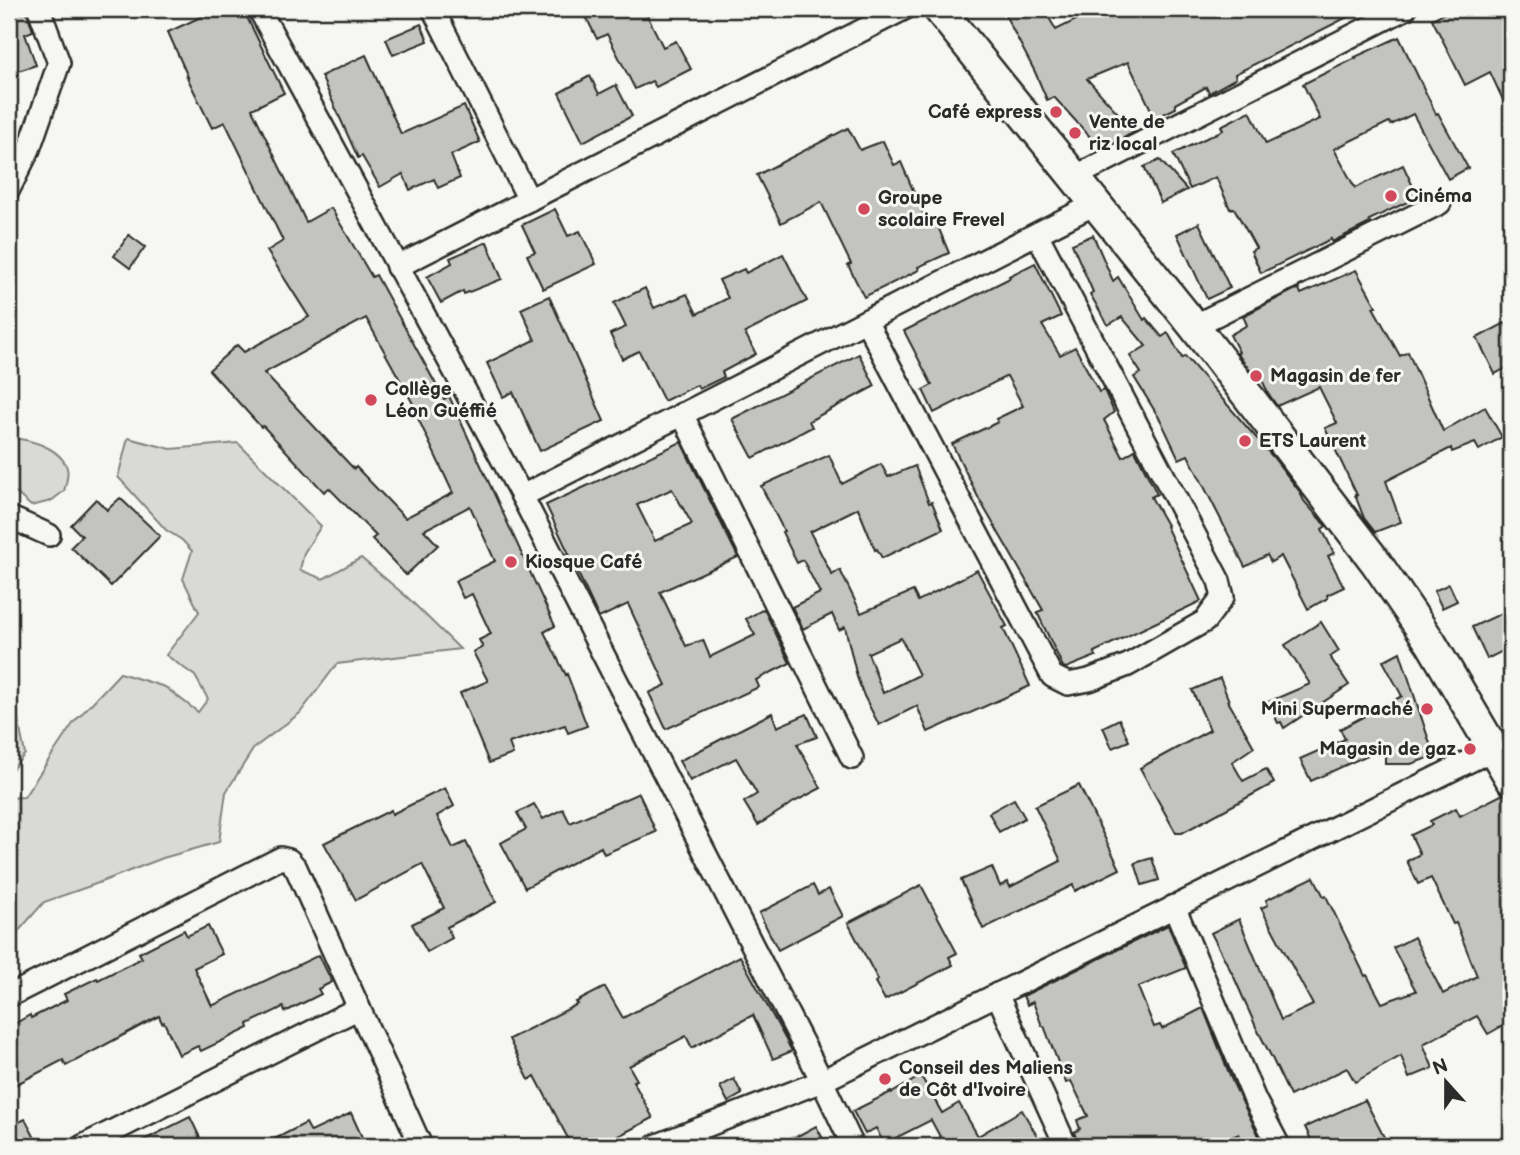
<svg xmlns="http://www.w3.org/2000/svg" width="1520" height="1155" font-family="'Balsamiq Sans',sans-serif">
<rect width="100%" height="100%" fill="#f6f6f2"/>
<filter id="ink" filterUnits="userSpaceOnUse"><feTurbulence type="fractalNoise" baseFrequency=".0143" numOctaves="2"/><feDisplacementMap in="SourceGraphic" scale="14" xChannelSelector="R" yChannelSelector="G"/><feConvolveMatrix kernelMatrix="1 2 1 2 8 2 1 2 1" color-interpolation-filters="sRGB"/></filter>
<g filter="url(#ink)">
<g fill="#d9d9d5" stroke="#828280" stroke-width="2">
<path d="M9,438C29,439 60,447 67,468C69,475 66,484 64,491L51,501L31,506L15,492L9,485Z"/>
<polygon points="128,438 171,449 238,443 321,526 304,553 300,570 323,579 361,558 407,597 460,649 337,664 300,713 254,748 226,792 219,842 163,858 93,885 44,902 9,942 9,798 24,797 74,722 120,673 165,687 198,712 208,699 195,676 166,655 199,612 183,579 192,551 182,540 166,530 118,477"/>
<polygon points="17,714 25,754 9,773 9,721"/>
</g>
<g fill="#c3c3c0" stroke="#2b2b2b" stroke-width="2" fill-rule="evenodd">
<polygon points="9,9 26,9 33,31 25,34 36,65 9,74"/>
<path d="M218,9H243L284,93L252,109L306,222L331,208L372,277L376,275L444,399L449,396L555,626L544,632L566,675L567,674L587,726L568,733L565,725L509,743L513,754L489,763L460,693L488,681L473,652L483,647L479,640L491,634L472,594L463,598L455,581L495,561L470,506L424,530L438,545L406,575L372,539L376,536L329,488L324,492L263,426L261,427L209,370L237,345L244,352L309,317L267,251L283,241L225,122L212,128L187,77H188L168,32ZM366,318L417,411L415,412L453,493L405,518L356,467L354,469L264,373Z"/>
<polygon points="582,9 644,9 663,47 676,41 691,69 656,87 652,81 635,89 607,34 597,39"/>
<polygon points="1002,9 1044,9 1056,30 1098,9 1363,9 1235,74 1236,78 1209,93 1206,87 1175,104 1176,108 1155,118 1128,62 1087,79 1135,132 1101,149 1054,97 1047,100 1035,72"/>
<polygon points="1452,9 1511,9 1511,117 1490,72 1465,85 1432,19"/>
<polygon points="421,24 428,41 393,55 386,39"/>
<polygon points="1399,37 1436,114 1438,113 1468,168 1448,179 1413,114 1391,125 1389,122 1334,149 1355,188 1403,165 1418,197 1369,220 1370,223 1332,242 1331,239 1261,273 1251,251 1256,248 1234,208 1230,209 1216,177 1190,189 1173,154 1223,130 1221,126 1250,111 1266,144 1320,119 1303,84 1356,58 1355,57"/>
<polygon points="366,55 401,134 464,106 480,142 451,155 460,178 438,188 434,179 410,190 403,174 380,187 362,156 358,158 321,76"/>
<polygon points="590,76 599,94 616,85 632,116 583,142 559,93"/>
<polygon points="848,128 860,150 883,141 894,165 901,162 929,227 937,224 949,253 918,267 919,270 864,297 848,265 851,264 821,202 781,223 757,175"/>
<polygon points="1160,160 1187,190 1161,203 1144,167"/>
<polygon points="555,209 568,236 580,231 596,264 543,289 527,255 535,252 522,225"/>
<polygon points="1199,223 1230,288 1207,299 1177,234"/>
<polygon points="129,235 145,247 130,268 114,256"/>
<polygon points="1093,235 1113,281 1118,277 1144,320 1146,318 1162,337 1168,333 1182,358 1185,356 1273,457 1300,492 1304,501 1326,526 1322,529 1334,553 1328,556 1344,587 1327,595 1328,598 1308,609 1281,556 1271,562 1267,555 1245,567 1188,455 1179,459 1161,421 1134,377 1141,373 1130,356 1146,346 1122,317 1108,325 1090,294 1093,292 1072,244"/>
<polygon points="487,242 502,279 464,294 463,291 441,303 427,277 452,263 450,258"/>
<polygon points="783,254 807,301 745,333 756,354 722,372 724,377 699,389 697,385 664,401 639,351 622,359 610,334 626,327 614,303 645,288 654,308 687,294 697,314 728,298 719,280 744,269 746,273"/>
<polygon points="1035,263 1061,316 1042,325 1060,355 1075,347 1099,392 1104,390 1114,412 1104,420 1123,457 1135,450 1157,494 1151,497 1167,525 1166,526 1201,601 1094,652 1096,656 1066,668 1063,667 1037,612 1043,610 979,499 952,444 998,422 996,419 1023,406 1007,376 934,413 923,390 932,385 904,331 1010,278 1009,276"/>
<polygon points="1356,270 1376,306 1373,307 1400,356 1408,352 1443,431 1485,407 1502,437 1479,450 1475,443 1452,452 1451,448 1386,481 1401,522 1375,532 1364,518 1355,495 1357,495 1325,428 1337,423 1319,387 1277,406 1268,393 1258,371 1252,373 1237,353 1239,352 1230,335 1247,325 1243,316 1294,290 1299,289 1301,294"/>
<polygon points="549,296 604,421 540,451 513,392 503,397 487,363 535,340 521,309"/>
<polygon points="1505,323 1511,335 1511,365 1495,374 1477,338"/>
<polygon points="859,354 875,386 809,421 812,427 753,458 732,419"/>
<path d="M681,442L738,557L660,592L686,646L703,640L710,657L755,635L746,619L764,609L790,663L756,680L759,687L666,729L649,693L666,685L628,604L599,618L546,505ZM672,489L692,524L655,541L637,505Z"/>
<path d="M829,455L842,484L881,464L888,477L915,466L929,503L932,502L943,529L882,558L877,549L875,550L858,508L810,532L832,575L840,570L861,613L913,591L918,601L977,570L1007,626L1003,628L1030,686L928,732L917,706L879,725L864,696L857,677L845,627L839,630L832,614L803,629L792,607L820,593L803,560L797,563L782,532L784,531L761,486ZM901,638L919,675L883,693L868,653Z"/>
<polygon points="120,498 160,536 111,586 71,547 82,536 71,525 96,499 107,510"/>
<polygon points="1449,584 1457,601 1442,608 1434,591"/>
<polygon points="1511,609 1511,647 1487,659 1472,627"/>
<polygon points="1321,622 1339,651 1330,657 1349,685 1284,728 1281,722 1278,723 1268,702 1310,684 1285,645"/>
<polygon points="1400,652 1434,756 1411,764 1385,764 1385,747 1311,781 1300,759 1345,739 1340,729 1402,696 1383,661"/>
<polygon points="1220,678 1229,701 1228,701 1254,747 1232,762 1243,781 1266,769 1274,783 1182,833 1176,833 1140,768 1210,730 1192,690"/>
<polygon points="772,713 777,727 807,714 817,737 797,744 821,788 794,802 758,825 744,802 757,794 736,758 690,781 679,761"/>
<polygon points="1119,719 1129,741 1112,748 1103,727"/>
<polygon points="1079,785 1120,869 1075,891 1073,885 983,929 961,880 992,867 1000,886 1008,882 1010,887 1061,861 1035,806"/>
<polygon points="445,788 454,806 437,816 453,848 466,842 496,902 447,927 452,938 427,952 412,924 444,908 422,864 356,900 324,843 391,810 392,814"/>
<polygon points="639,793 656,832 604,854 601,847 525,888 501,843 526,829 517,813 534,804 543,819 563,809 570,823"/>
<polygon points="1503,794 1506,795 1511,806 1511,1021 1488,1034 1477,1016 1423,1044 1433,1068 1409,1078 1401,1056 1355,1082 1347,1068 1290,1096 1272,1058 1256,1027 1234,977 1211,933 1239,919 1281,1020 1313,1005 1261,908 1268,905 1266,900 1314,877 1324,897 1326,896 1365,976 1367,975 1382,1003 1416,991 1393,948 1414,937 1443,994 1477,976 1456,923 1453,924 1431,878 1418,884 1407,861 1420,854 1411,835 1432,825 1430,821 1456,808 1460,816"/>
<polygon points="1014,799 1025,818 999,832 989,813"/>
<polygon points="1152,858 1159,880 1142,885 1135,863"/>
<polygon points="813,885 818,895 829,889 843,916 778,950 759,913"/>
<polygon points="921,885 957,953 949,957 953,965 885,1000 875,982 878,980 848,923"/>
<polygon points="1168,925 1186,968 1138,987 1154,1027 1160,1025 1162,1029 1203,1008 1233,1083 1264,1146 1246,1146 1239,1134 1211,1146 1122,1146 1118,1139 1099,1146 1079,1146 1074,1132 1080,1129 1077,1120 1088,1116 1071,1081 1066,1083 1044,1026 1042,1026 1033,1002 1027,1005 1023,996"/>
<polygon points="208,926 222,954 194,968 212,1006 319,955 332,982 318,989 321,994 285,1012 283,1007 248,1024 249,1028 201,1051 198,1046 179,1055 164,1022 162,1023 159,1016 66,1066 63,1060 9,1088 9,1027 30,1015 31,1018 67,1000 64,994 97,978 98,980 142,958 139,953 184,930 187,936"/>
<polygon points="740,956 792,1051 773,1059 753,1015 692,1048 686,1036 629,1066 637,1080 633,1081 653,1118 599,1146 572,1146 535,1076 529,1080 509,1039 578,1004 576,1002 605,987 623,1018"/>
<polygon points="921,1076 942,1113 959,1103 978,1136 1022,1110 1043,1146 1050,1143 1052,1146 945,1146 931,1120 884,1144 876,1128 865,1134 853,1111 891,1092 892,1093"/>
<polygon points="734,1079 742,1094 728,1102 720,1087"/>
<polygon points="1365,1100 1386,1141 1375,1146 1314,1146 1305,1127"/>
<polygon points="351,1113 366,1146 261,1146 306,1123 311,1132"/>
<polygon points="190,1117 204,1146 132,1146"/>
<polygon points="25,1119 39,1146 9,1146 9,1127"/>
<polygon points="816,1126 827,1146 779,1146"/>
</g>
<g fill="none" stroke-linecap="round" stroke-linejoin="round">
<g stroke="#2b2b2b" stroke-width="26">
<g id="street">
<polyline points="259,9 522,496 822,1081 853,1146"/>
<polyline points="433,9 529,200"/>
<polyline points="1074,177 1405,9"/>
<polyline points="9,189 29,149 59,63 39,9"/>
<polyline points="397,267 904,9"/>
<polyline points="866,321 1052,676 1068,684 1089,680 1128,665 1205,621 1223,597 1219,581 1037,234"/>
<polyline points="1194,326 1440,203"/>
<polyline points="682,414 852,758"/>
<polyline points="522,496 1095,204"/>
<polyline points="9,517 49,535"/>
<polyline points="1174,906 1255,1100 1279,1146"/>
<polyline points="997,994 1066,1146"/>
<polyline points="9,996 281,858 289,860 296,868 421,1146"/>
<polyline points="83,1146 359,1008"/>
<polyline points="655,1146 822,1081 1494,749"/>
</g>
</g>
<g stroke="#2b2b2b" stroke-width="35">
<polyline id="secondary" points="939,9 1194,326 1375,561 1431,643 1511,779"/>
</g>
<use href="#street" stroke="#f6f6f2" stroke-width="21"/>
<use href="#secondary" stroke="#f6f6f2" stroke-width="30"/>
</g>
</g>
<g fill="#d1495b" stroke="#f6f6f2" stroke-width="2.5">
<circle cx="1056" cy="112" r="7"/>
<circle cx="1075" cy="133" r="7"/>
<circle cx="1391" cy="196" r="7"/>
<circle cx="864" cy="209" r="7"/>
<circle cx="1256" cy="376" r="7"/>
<circle cx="371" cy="400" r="7"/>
<circle cx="1245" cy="441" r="7"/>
<circle cx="511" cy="562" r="7"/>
<circle cx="1427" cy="709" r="7"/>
<circle cx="1470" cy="749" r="7"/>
<circle cx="885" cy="1079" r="7"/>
</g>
<g text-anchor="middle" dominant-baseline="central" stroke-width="6" stroke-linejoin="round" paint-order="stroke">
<g font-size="19" font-weight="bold" fill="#2b2b2b" stroke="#f6f6f2" text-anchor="start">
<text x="1042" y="112" text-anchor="end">Café express</text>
<text x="1089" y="122">Vente de<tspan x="1089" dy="22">riz local</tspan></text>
<text x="1405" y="196">Cinéma</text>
<text x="878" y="198">Groupe<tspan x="878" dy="22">scolaire Frevel</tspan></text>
<text x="1270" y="376">Magasin de fer</text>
<text x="385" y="389">Collège<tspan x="385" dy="22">Léon Guéffié</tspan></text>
<text x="1259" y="441">ETS Laurent</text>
<text x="525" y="562">Kiosque Café</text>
<text x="1413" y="709" text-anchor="end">Mini Supermaché</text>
<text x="1456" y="749" text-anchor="end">Magasin de gaz</text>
<text x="899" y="1068">Conseil des Maliens<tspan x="899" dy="22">de Côt d'Ivoire</tspan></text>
</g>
</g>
<rect width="1520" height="1155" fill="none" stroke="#f6f6f2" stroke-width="35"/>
<rect x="18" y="18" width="1485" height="1120" fill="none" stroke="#2b2b2b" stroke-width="2.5" filter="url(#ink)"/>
<g transform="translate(1446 1082) rotate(339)" stroke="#f6f6f2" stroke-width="5" paint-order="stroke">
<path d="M0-5L12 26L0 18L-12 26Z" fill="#2b2b2b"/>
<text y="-10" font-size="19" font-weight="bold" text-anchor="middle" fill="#2b2b2b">N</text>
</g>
</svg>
